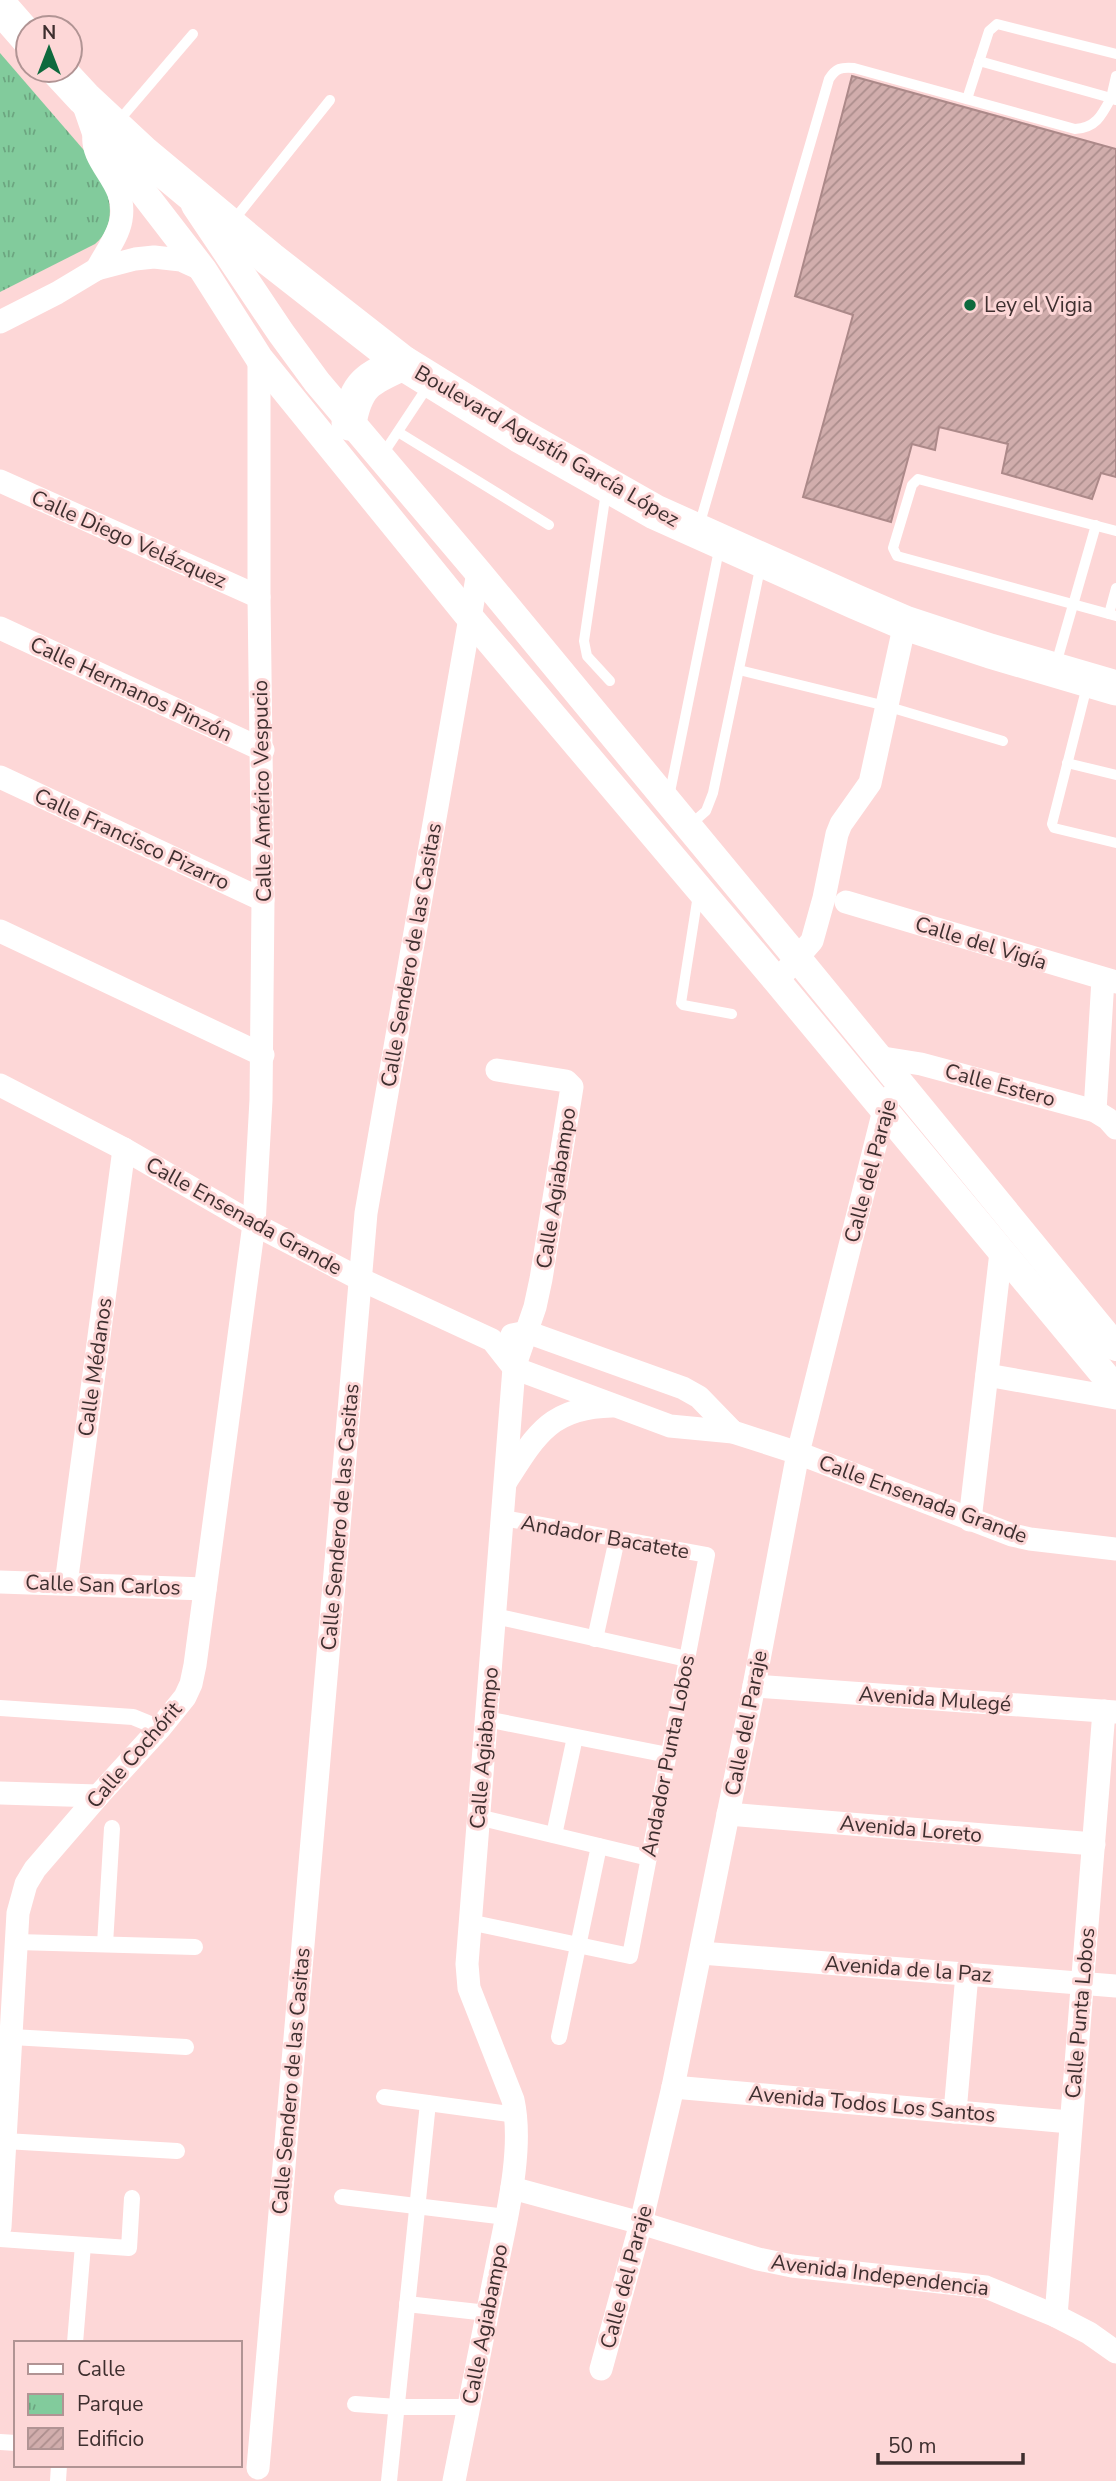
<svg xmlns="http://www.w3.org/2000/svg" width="1116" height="2481" font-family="'Nunito Sans',sans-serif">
<defs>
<pattern id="park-tufts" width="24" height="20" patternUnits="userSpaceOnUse" patternTransform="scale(1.75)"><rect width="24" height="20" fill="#82cb9c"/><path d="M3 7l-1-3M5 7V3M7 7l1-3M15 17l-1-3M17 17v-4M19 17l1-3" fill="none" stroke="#6ca580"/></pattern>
<pattern id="building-hatch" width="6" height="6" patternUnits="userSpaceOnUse" patternTransform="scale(1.75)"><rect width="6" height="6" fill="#d1adac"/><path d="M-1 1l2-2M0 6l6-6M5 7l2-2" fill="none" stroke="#ab8d8c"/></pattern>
</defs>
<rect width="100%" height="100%" fill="#fdd7d7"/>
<path fill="url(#park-tufts)" d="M0,53L95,163C109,189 120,223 95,244L0,292Z"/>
<polygon fill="url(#building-hatch)" stroke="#ac8989" stroke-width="2" points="852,76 1116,149 1116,477 1101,473 1092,499 1002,473 1008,444 939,427 935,450 912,444 891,522 803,497 853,315 795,296"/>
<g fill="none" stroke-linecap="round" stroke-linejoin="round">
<g stroke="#fff" stroke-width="10">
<polyline points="967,99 989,31 997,24 1116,54"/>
<polyline points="1116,100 1111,98 1116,76"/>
<polyline points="116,124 193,34"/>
<polyline points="233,221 330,100"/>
<polyline points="398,432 549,525"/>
<polyline points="381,457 428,386"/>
<polyline points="606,492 584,641 587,656 610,681"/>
<path d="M699,526L829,79C836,68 841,67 854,68L1075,129C1096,128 1102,115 1111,98L979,61"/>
<polyline points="1116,531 918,479 912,485 893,548 897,556 1116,616"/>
<polyline points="1109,614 1116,588"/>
<polyline points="1056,664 1096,525"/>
<polyline points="739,670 886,706 1003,741"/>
<polyline points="1087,686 1052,824 1054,828 1116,843"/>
<polyline points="1067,763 1116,775"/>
<polyline points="669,797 720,545"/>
<polyline points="690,825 706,811 713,793 761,564"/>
<polyline points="698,895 681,1003 683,1005 732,1014"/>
</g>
<g stroke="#fff" stroke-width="16">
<polyline points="495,1616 687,1659"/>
<polyline points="595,1639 617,1539"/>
<polyline points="0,1708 133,1717 160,1728"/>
<polyline points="486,1719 668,1755"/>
<polyline points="478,1817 649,1858"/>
<polyline points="554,1835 575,1737"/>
<polyline points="469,1922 630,1956 707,1555 503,1518"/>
<polyline points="17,1942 195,1947"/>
<polyline points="105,1944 112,1828"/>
<polyline points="12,2037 186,2047"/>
<polyline points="559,2037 599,1846"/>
<polyline points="384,2097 516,2115"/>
<polyline points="5,2141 177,2151"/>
<polyline points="342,2197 506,2217"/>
<polyline points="0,2239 129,2248 132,2198"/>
<polyline points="407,2304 487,2313"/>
<polyline points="75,2343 83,2245"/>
<polyline points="355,2404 397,2407 468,2407"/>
<polyline points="0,2442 16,2443"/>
<polyline points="58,2481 59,2465"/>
<polyline points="389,2481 428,2103"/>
</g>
<g stroke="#fff" stroke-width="23">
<path d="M94,134C90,165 128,181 121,220C118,237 105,253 97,269"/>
<polyline points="0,322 57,293 97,269 135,259 154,257 181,260 203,270"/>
<polyline points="0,481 259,597"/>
<polyline points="0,628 263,750"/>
<polyline points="0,777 263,900"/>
<polyline points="846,902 1116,982"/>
<polyline points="0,931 263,1055"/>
<polyline points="777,981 812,941 824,898 837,834 841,824 870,783 905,623"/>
<polyline points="877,1057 921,1064 1095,1111 1108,1119 1116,1128"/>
<polyline points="0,1085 124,1149 254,1224 360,1279 492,1340 514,1368 670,1426 733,1432 798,1453 1012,1535 1030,1539 1116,1549"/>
<polyline points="1095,1111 1103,979"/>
<polyline points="512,1335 527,1332 683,1388 699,1397 733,1432"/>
<polyline points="987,1375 1116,1398"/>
<path d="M507,1480C536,1434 552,1407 612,1406"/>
<polyline points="970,1520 1001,1252"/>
<polyline points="0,1582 205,1589"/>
<polyline points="66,1584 124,1149"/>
<polyline points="754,1686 1116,1712"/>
<polyline points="0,1793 98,1796"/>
<polyline points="728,1814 1094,1844"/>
<polyline points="701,1953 1116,1986"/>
<polyline points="673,2087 1070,2122"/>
<polyline points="955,2112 967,1974"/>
<polyline points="512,2188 641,2223 758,2259 792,2266 986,2287 1056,2316 1089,2333 1116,2352"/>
<polyline points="0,2227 18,1913 26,1884 35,1869 98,1796 160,1728 185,1697 191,1684 195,1665 254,1224 261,1100 263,900 259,597 259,358"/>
<polyline points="1056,2316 1104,1711"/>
<polyline points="601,2369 641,2223 673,2087 754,1686 798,1453 884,1110 890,1097"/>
<polyline points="258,2468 366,1213 478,572"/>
<path d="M454,2481C468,2411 482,2340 496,2270C506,2219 524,2150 513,2100L469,1988L467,1964L514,1368L535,1307L541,1279L572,1087L566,1081L497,1070"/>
</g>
<g stroke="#fff" stroke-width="28">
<polyline points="86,104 95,130 203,270 259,358 471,619 777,981 1116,1389"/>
<polyline points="195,205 281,333 317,382 478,572 798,959 1116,1347"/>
</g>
<g stroke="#fff" stroke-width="35">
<polyline points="0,6 28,38"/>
<polyline points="58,70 84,98 144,154 270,259 403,363 521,436 655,512 856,602 905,623 990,651 1116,688"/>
<path d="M349,423C356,383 369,378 403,363"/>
</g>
</g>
<circle fill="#0e693d" stroke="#fdd7d7" stroke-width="2.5" cx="970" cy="305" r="7"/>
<g text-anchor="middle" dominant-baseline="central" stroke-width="6" stroke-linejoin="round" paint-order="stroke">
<g font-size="21" fill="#3e2f2f" stroke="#fdd7d7" text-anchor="start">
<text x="984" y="305">Ley el Vigia</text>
</g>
<g font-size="21" fill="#3e2f2f" stroke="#fdd7d7">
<text transform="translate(547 446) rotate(30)">Boulevard Agustín García López</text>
<text transform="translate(129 539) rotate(24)">Calle Diego Velázquez</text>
<text transform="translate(131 689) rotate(25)">Calle Hermanos Pinzón</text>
<text transform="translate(262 791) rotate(-91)">Calle Américo Vespucio</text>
<text transform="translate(132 839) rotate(25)">Calle Francisco Pizarro</text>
<text transform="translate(981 943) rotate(17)">Calle del Vigía</text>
<text transform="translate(411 955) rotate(-80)">Calle Sendero de las Casitas</text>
<text transform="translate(1000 1085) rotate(15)">Calle Estero</text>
<text transform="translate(870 1171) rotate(-75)">Calle del Paraje</text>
<text transform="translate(556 1188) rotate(-81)">Calle Agiabampo</text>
<text transform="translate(244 1216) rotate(29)">Calle Ensenada Grande</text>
<text transform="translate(95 1367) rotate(-82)">Calle Médanos</text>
<text transform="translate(923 1499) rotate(20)">Calle Ensenada Grande</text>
<text transform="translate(340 1517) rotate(-85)">Calle Sendero de las Casitas</text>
<text transform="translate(605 1537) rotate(10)">Andador Bacatete</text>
<text transform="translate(103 1585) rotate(2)">Calle San Carlos</text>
<text transform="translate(935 1699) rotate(4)">Avenida Mulegé</text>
<text transform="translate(746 1723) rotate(-79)">Calle del Paraje</text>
<text transform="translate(484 1748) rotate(-85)">Calle Agiabampo</text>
<text transform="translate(134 1755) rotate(-49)">Calle Cochórit</text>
<text transform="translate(668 1756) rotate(-79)">Andador Punta Lobos</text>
<text transform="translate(911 1829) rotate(5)">Avenida Loreto</text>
<text transform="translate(908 1969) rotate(4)">Avenida de la Paz</text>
<text transform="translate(1080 2013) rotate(-85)">Calle Punta Lobos</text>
<text transform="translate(291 2081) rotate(-85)">Calle Sendero de las Casitas</text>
<text transform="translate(872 2104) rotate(5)">Avenida Todos Los Santos</text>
<text transform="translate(880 2275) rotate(7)">Avenida Independencia</text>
<text transform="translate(626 2277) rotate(-75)">Calle del Paraje</text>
<text transform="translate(485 2324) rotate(-79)">Calle Agiabampo</text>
</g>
</g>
<rect x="14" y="2341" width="228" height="126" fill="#fdd7d7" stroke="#b19494" stroke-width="2"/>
<rect x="28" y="2364" width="35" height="10" fill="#ffffff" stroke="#b19494" stroke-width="2"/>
<text x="77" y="2376" font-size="21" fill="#3e2f2f">Calle</text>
<rect x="28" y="2394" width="35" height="21" fill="url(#park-tufts)" stroke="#b19494" stroke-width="2"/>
<text x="77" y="2411" font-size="21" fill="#3e2f2f">Parque</text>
<rect x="28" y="2428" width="35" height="21" fill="url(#building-hatch)" stroke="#b19494" stroke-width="2"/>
<text x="77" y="2446" font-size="21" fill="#3e2f2f">Edificio</text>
<g transform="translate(49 49)"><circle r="33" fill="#fdd7d7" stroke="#b19494" stroke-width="2"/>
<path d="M0-5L12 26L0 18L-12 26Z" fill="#0e693d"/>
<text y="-10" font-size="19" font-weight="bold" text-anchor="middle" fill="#3e2f2f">N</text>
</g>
<path d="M878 2453v10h145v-10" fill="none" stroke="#3e2f2f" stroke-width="3.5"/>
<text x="888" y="2453" font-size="21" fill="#3e2f2f" stroke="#fdd7d7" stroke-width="5" paint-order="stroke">50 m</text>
</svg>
